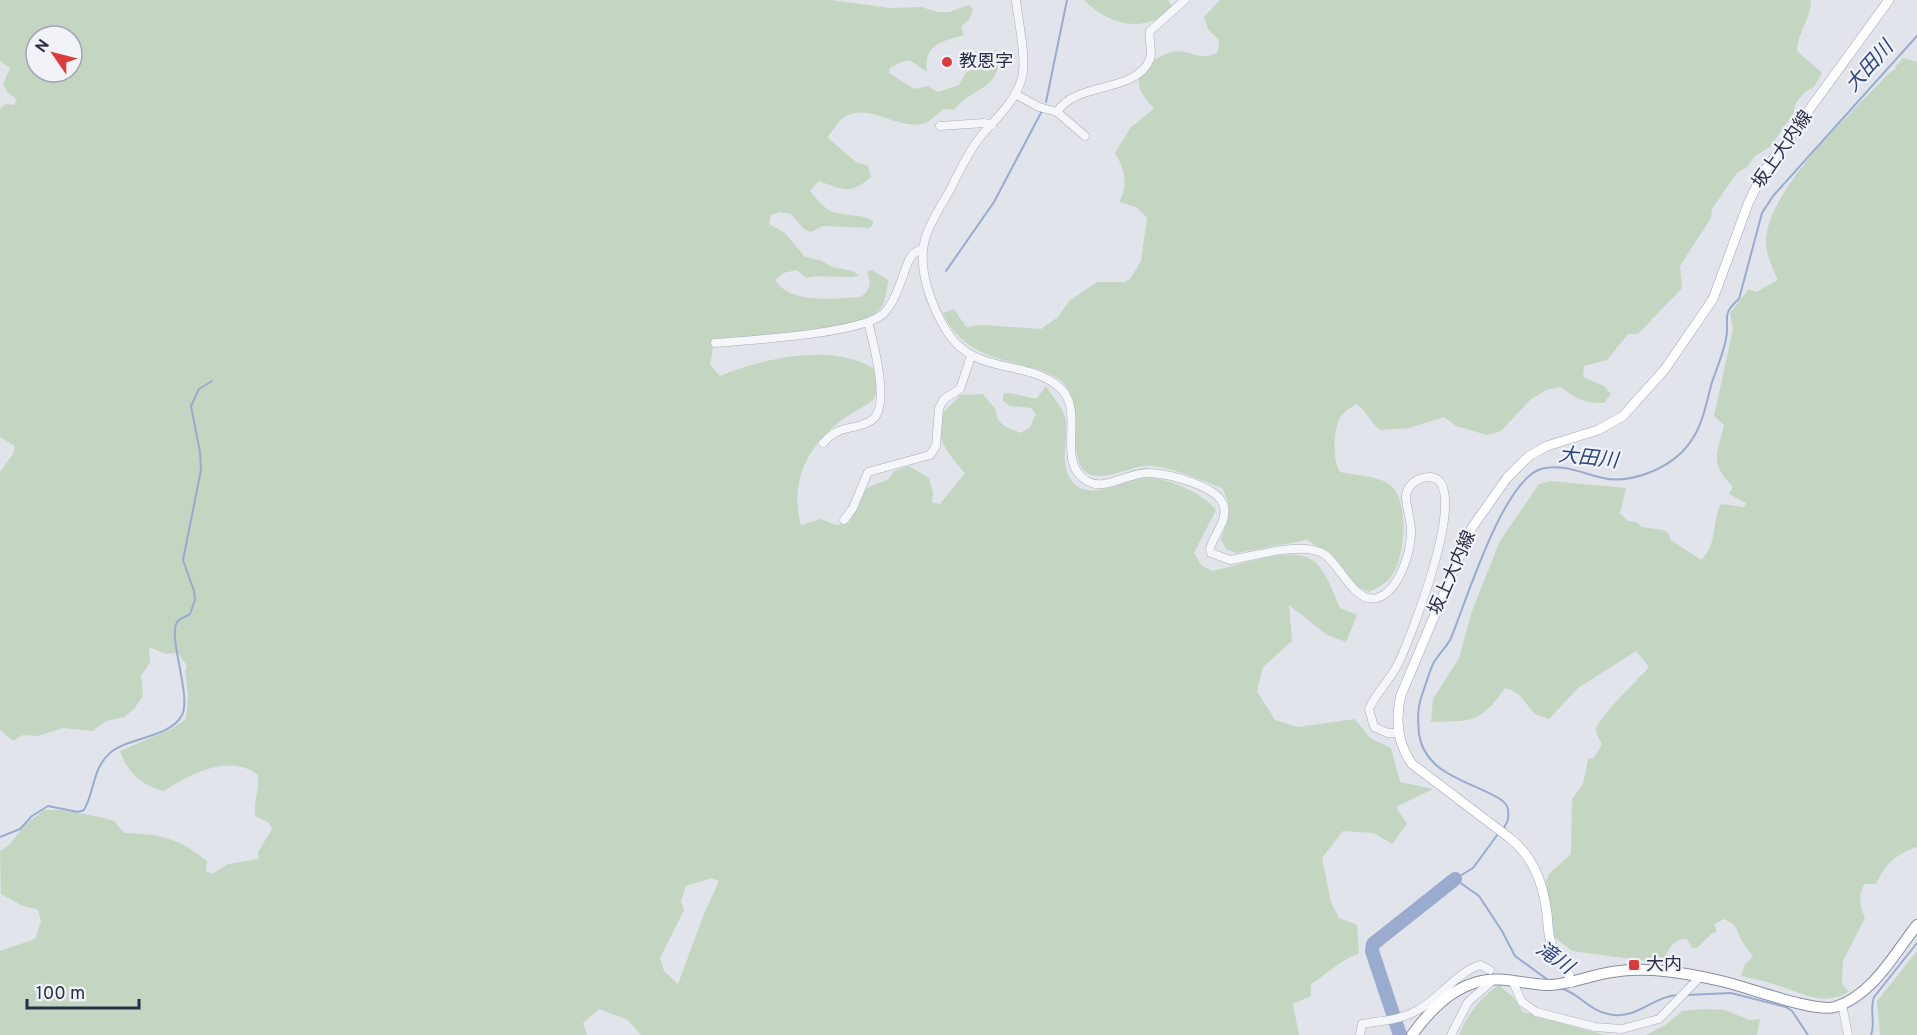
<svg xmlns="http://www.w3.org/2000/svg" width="1917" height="1035" font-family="Overpass,'Noto Sans JP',sans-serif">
<rect width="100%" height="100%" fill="#e1e4eb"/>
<g fill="#c4d6c2" fill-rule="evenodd">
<path d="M0,0H831L890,8L921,7L938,12H949L969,5L973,9L969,20L961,26L964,35C942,41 923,45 927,72C909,60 911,56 890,68L889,73L914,89L928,86L938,92L959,85L966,72L980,67L986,55L995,50L1000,55C998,92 973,86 954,110L944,109C937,113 931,121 925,123C897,131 872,103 846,116C839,120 833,131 827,137L856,162L868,166L871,177C851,195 843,190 819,181L810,191C815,197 821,204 827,209C841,218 862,212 874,222L870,228L823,226L811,232L804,229L791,214L780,212L771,215L769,224L785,233L805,257L820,260L832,267L853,271L859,276C841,279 824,274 806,278L797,270L783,273L775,280C791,305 835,298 861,297C870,290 872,282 867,272L872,270L888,280C887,289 886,303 879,310C854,333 749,337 714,340L710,365L720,376C764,358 834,342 876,370V394L873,400C865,406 857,410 849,415C811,440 788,479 801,525L821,519L835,525L849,523L867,488L889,479L894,471L909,466L929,478L933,493L932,502L940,504L965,473C953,459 932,437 941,417C944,409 955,402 960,395L983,394L996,410C996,425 1008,428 1021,433L1030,427L1036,414L1031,408L1010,406L1003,401V395L1006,393C1018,393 1025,398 1037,398L1046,386C1051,395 1060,404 1064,414C1071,432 1058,460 1070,478C1087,506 1124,478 1147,478C1168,477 1204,494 1216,510L1194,553L1201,565L1212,571C1237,566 1291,545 1312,560C1326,569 1333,593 1340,608L1357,615L1346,642L1327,635L1289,605L1292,641L1263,667L1257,691L1275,720L1298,727L1355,719L1370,738L1391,748L1400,782L1433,789L1396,807L1407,824L1392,844L1374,833L1343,831L1322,858L1331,902L1339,918L1357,925L1359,954C1344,957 1326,975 1311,984V996L1293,1004L1299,1035H641L628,1020L599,1009L583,1023L587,1035H0V951L35,939L41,921L38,910L21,905L1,894L0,851L9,845L25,825L44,810H63L104,818L114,821L124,833C161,834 178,838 207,861L206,871L212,874L228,864L259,859L258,852L272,829L269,823L255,816C254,802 259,790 258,775C230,753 190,774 164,791C142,786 127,772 120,751L171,729L186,719L188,696L185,671L187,666L178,653L166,654L149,647L150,662L141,676L143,696L134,709L124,717L106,721L93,731L63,728L38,736L23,735L13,741L0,730V472L13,454L15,446L0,437V109L5,104L14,105L17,99L7,92L3,84L10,68L0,61ZM36,36H72V72H36ZM712,878L719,881L704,914L678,984L664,971L660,958L684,910L681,901L686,886Z"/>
<path d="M1084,0H1168L1173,8C1146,34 1109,26 1084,0Z"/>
<path d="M1220,0H1811C1811,19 1797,34 1797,51L1822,73L1814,87L1804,93L1796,103L1793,114L1770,147L1755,156L1748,166L1737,173L1712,209L1711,218L1680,266L1682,288L1638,334H1628L1607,360L1584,366L1583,377L1604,386L1611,394L1604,403C1587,404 1573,398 1561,387L1546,390L1530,400L1501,431L1487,435L1456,426L1444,417L1409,428L1380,430C1369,421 1366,410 1356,404C1352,407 1345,411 1341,416C1333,429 1332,459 1340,472C1354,475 1378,476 1389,484C1410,500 1405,552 1394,572C1389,582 1379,587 1369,592L1358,587L1332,555L1307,540L1236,553L1226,549L1221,539C1229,517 1234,510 1222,488C1204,481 1162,463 1143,466C1128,468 1104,481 1089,474C1064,461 1087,404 1061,381C1054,375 1042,370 1032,368C994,357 961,353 943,313L954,309L966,327L983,325L1041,329L1058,317L1069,301L1097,282H1125L1130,279L1141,261L1147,218L1136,207L1119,202C1129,186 1124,168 1115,153L1131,127L1154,109C1149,102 1140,94 1139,85C1136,69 1160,54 1173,52C1192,49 1199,63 1218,52L1219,40L1208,29L1204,17Z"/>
<path d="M1903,58L1917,62V847C1895,855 1886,863 1876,884H1865C1857,895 1860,906 1865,918L1843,961L1842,984L1849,992C1822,1006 1808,995 1782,987C1769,982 1755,979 1741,976L1745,964L1753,957C1750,951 1745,947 1742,941C1735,928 1739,926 1724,919L1714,924L1717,932L1711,934L1697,948H1692L1687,939C1668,940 1671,952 1660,963L1572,951L1554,937L1546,881L1549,874L1571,854L1572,799L1583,784L1588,759L1594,758L1602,744C1600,739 1596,735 1596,730C1596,719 1639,679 1649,667L1636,651L1578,688L1549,719L1535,714C1524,703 1522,692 1505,688C1480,724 1471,721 1431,722L1433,699L1459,658L1472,611L1500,541L1539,484L1550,481L1626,488L1620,513L1628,521L1636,522L1642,527L1663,530L1668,533L1671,540L1701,560C1718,544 1711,523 1721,504L1744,507L1746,503L1729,494L1733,487C1709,462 1717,455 1724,425L1714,416L1733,329L1730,313L1749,289L1756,292L1778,280C1771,265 1763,249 1767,232C1777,180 1853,112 1889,73L1896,69L1895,67Z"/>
<polygon points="1917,951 1917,1035 1880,1035 1877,1001"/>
<path d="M1499,985L1514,998L1523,1012L1605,1035H1459C1466,1016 1482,996 1499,985Z"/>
<polygon points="1704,1009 1725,1010 1749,1020 1760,1019 1757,1035 1646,1035 1667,1024 1682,1011"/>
</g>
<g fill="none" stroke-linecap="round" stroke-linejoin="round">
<g stroke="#99abcf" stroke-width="2">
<polyline points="1046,102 1067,0"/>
<polyline points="946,271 994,202 1043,109"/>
<path d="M1502,830C1510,821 1512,806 1500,799C1471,781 1425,775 1419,734C1418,720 1417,711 1421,698C1425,687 1428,675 1433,664C1438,654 1447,647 1451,638C1466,602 1503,480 1541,469C1562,463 1584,474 1603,478C1629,484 1664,470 1682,452C1702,432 1705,408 1712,382C1717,368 1723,354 1726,339C1730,319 1720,315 1739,299L1762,213L1773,196L1917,36"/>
<polyline points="1498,834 1473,868 1455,879 1479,896 1502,931 1515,956 1548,980"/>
<path d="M0,837L20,829L32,816L48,806L78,812L84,810C95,791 92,769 110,753C128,737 170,738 182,715C192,695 166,633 178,621C180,618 186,617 190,614L195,600L194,591L183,560L201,470L200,452L191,406L199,389L212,381"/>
<path d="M1560,988C1582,994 1588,1012 1614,1015C1639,1018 1656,994 1681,995"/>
<polyline points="1686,995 1731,993 1786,1007 1792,1011 1808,1035"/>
<path d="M1871,1035C1876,1022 1869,1010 1874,997L1917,943"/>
</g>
<polyline stroke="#99abcf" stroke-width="14" points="1400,1035 1372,951 1373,944 1455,879"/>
<g stroke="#a9adb9" stroke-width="9">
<g id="minor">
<path d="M1016,0C1018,21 1028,62 1021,81C1014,103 995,119 981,136C968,152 959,172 950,190C941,206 930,222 925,239C917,268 931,305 946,330C974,377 1027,358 1060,388C1087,412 1053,464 1089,482C1106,491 1130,471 1150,473C1169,474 1220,486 1224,507C1227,523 1213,535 1210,549L1211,553L1230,560C1255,556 1302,541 1324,554C1340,564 1354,604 1377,598C1400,591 1412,549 1411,528C1410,517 1406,506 1406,496C1407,487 1414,480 1423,478C1481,463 1408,644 1398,664C1390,680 1376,693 1369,709L1374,727L1388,733H1398"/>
<polyline points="1015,94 1039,107 1057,112 1085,136"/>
<path d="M1057,112C1076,81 1136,94 1150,59C1153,50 1148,40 1150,31L1185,0"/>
<polyline points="940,126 984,123 992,125"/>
<path d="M715,343C749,340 860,334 883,314C896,302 902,276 909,260L913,254L923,248"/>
<path d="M823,443C842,422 854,432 872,420C891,407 873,341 868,322"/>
<polyline points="844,520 853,508 868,472 930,455 936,446 939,408 944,399 960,389 971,356"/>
<polyline points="1512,980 1522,1002 1536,1012 1595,1027 1622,1029 1659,1019 1700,977"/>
<polyline points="1842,1004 1848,1035"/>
<path d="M1360,1035L1362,1024C1380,1021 1400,1020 1416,1011C1440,999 1454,974 1480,965L1490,970"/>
<polyline points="1451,1035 1468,1002 1493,980"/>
</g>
</g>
<g stroke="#9fa6b9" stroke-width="10">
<path id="major" d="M1571,983C1566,961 1557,961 1552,946C1548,936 1548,924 1547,913C1543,884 1534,858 1511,839L1412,764C1397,743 1395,720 1401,695L1471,529L1507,478L1529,456L1547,446L1598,430L1623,416L1665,369L1713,299L1748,204L1763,173L1889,0"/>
</g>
<g stroke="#878ea4" stroke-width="12">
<path id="highway" d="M1412,1035C1427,1014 1449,991 1474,983C1500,974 1524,985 1550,985C1572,984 1591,975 1612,972C1648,966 1686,973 1721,981C1745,986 1814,1013 1835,1007C1873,995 1894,954 1917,925"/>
</g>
<use href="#minor" stroke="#f5f6f9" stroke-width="8"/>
<use href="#major" stroke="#fff" stroke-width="9"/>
<use href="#highway" stroke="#fff" stroke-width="10"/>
</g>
<g fill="#dd3a3b" stroke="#f1f3f8" stroke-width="2">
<circle cx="947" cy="62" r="6"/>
<rect x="1628" y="959" width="12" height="12" rx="3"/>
</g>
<g text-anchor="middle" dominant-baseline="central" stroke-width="4.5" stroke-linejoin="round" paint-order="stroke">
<g font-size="18" fill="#272e45" stroke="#f1f3f8" text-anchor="start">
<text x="959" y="62">教恩字</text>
<text x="1646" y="965">大内</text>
</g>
<g font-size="18" fill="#272e45" stroke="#f1f3f8">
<text transform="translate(1783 150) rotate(-55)">坂上大内線</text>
<text transform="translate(1453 573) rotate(-66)">坂上大内線</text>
</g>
<g font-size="20" font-style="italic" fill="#2d457e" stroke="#f1f3f8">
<text transform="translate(1870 67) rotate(-48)">大田川</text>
<text transform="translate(1588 459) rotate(6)">大田川</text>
<text transform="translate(1554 959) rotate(35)">滝川</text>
</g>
</g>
<g transform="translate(54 54) rotate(305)"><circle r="28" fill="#f1f3f8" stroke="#a0a4b0" stroke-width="1.5"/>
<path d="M0-4.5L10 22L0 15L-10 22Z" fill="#dd3a3b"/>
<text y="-9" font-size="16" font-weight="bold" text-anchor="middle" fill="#272e45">N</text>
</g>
<path d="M27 999v9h112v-9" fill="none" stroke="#272e45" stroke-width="3"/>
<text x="36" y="999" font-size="18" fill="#272e45" stroke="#f1f3f8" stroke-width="4.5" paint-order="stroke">100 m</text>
</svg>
